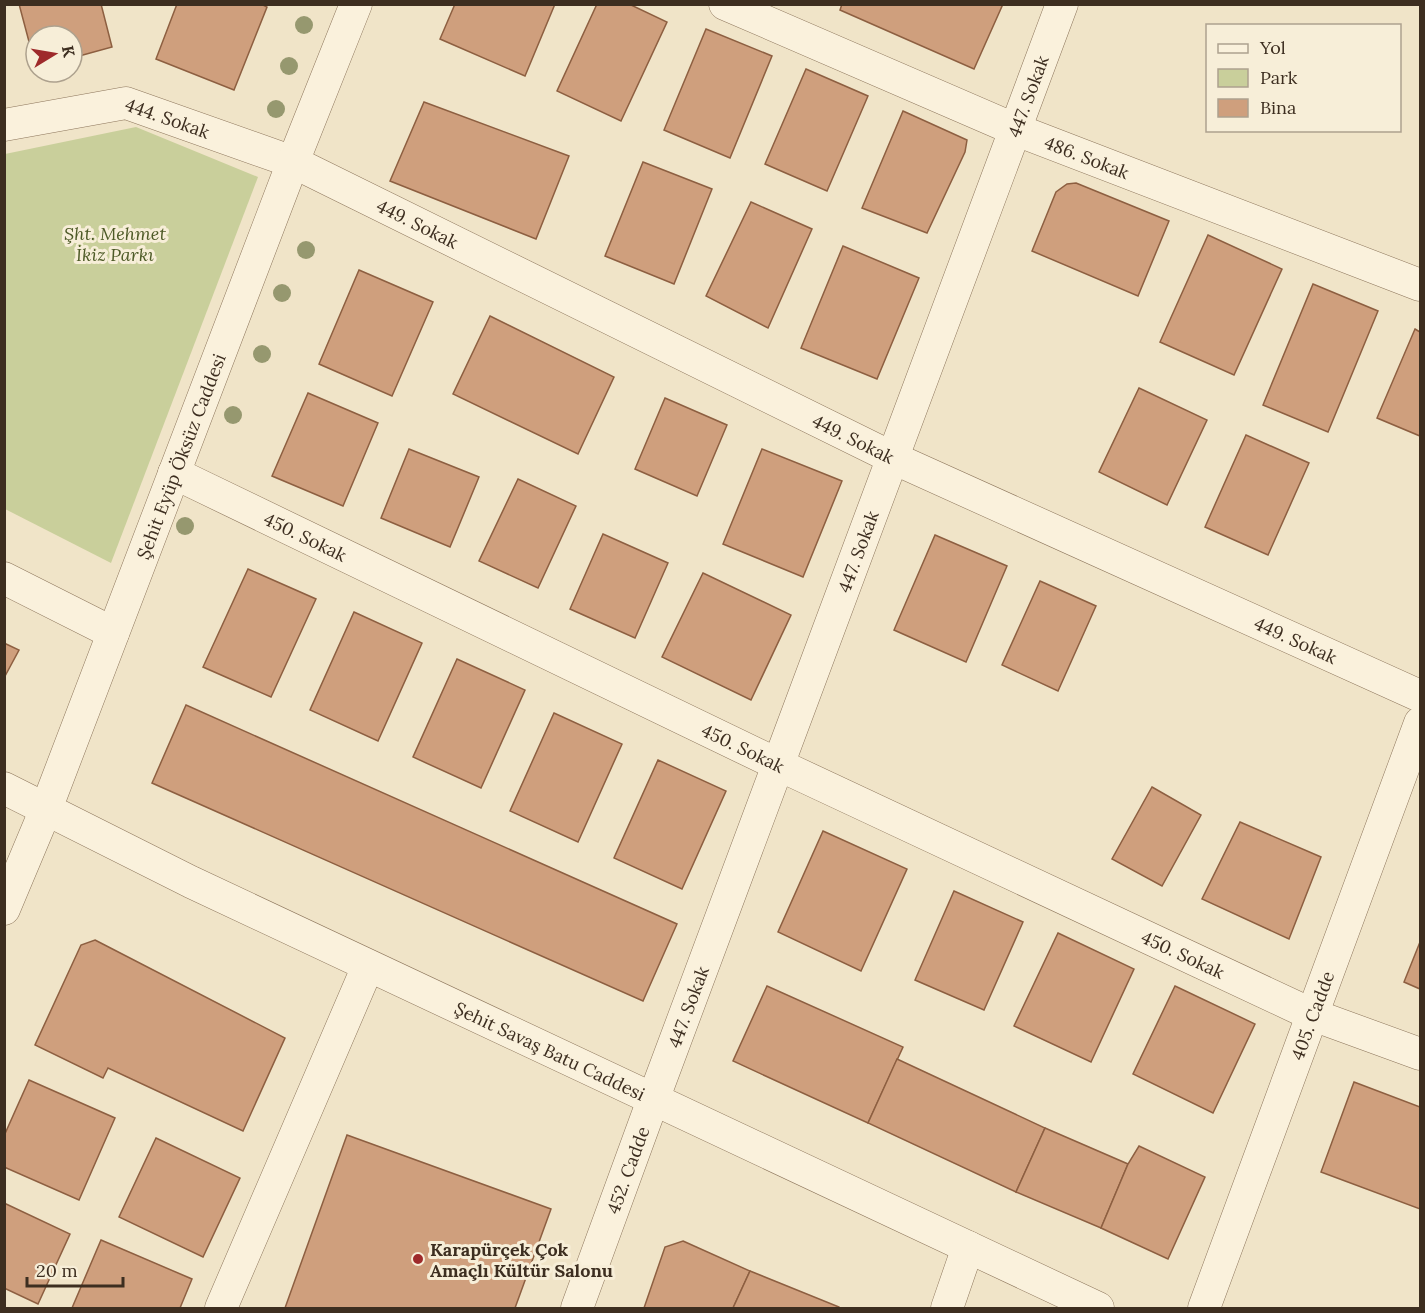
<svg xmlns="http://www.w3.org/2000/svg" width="1425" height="1313" font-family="Lora,serif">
<rect width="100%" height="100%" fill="#f0e4c8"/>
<polygon fill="#c9cf9b" points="136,127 258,177 111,563 5,509 5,154"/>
<g fill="#cf9f7d" stroke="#8d5f41" stroke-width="1.5">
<polygon points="19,4 101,4 112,47 72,58 72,36 36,36 36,68"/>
<polygon points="177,4 261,4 267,7 234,90 156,59"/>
<polygon points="455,4 555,4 525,76 440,39"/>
<polygon points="597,4 629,4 667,22 621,121 557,91"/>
<polygon points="842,4 1003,4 974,69 840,10"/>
<polygon points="706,29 772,56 730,158 664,130"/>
<polygon points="806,69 868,96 827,191 765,164"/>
<polygon points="424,102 569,156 536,239 390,181"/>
<polygon points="903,111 967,140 965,152 927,233 862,208"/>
<polygon points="643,162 712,189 674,284 605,256"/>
<polygon points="1076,183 1169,221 1138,296 1032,251 1056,192 1067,184"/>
<polygon points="751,202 812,229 768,328 706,296"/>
<polygon points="1208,235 1282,269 1234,375 1160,342"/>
<polygon points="843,246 919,278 877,379 801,348"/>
<polygon points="359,270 433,302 392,396 319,364"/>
<polygon points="1313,284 1378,311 1328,432 1263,405"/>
<polygon points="490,316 614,377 578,454 453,394"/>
<polygon points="1415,329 1420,332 1420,436 1377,418"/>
<polygon points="1139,388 1207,420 1167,505 1099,472"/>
<polygon points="308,393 378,423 343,506 272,476"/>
<polygon points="665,398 727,425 697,496 635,469"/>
<polygon points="1246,435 1309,463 1268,555 1205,527"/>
<polygon points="409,449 479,477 450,547 381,518"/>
<polygon points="762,449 842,481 803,577 723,544"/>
<polygon points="518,479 576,506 538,588 479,561"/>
<polygon points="603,534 668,563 635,638 570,609"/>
<polygon points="935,535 1007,566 966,662 894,630"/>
<polygon points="248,569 316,599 271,697 203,667"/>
<polygon points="703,573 791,615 751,700 662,657"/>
<polygon points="1040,581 1096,606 1058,691 1002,665"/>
<polygon points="354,612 422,643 378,741 310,710"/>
<polygon points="4,643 19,650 4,678"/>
<polygon points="457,659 525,690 481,788 413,757"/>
<polygon points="186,705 677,924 643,1001 152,783"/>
<polygon points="554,713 622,744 578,842 510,811"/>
<polygon points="658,760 726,791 682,889 614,858"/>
<polygon points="1152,787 1201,815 1162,886 1112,859"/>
<polygon points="1240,822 1321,857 1289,939 1202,899"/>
<polygon points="823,831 907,869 861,971 778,932"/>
<polygon points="954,891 1023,922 984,1010 915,980"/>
<polygon points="1058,933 1134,969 1091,1062 1014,1026"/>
<polygon points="95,940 285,1038 243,1131 108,1068 103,1078 35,1045 81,945"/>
<polygon points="1420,942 1420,989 1404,982"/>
<polygon points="767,986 903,1047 868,1123 733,1061"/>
<polygon points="1175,986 1255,1024 1213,1113 1133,1074"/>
<polygon points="897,1059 1045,1128 1016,1192 868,1123"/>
<polygon points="29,1080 115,1118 79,1200 4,1167 4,1136"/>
<polygon points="1354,1082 1420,1107 1420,1209 1321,1172"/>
<polygon points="1045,1128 1128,1164 1101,1228 1016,1192"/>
<polygon points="347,1135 551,1209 515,1308 285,1308"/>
<polygon points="156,1138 240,1178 203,1257 119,1217"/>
<polygon points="1139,1146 1205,1177 1168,1259 1101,1228 1128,1164"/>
<polygon points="4,1203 70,1234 38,1304 4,1288"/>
<polygon points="101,1240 192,1279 180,1308 72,1308"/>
<polygon points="683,1241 750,1271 733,1308 644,1308 665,1247"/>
<polygon points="750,1271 839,1307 839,1308 733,1308"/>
</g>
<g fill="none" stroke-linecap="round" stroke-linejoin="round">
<g stroke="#8d765c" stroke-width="33">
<g id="minor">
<path id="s1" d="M725,4L1014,129L1420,285"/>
<path id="s2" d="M4,125L126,103L293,162L893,458L1420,696"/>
<path id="s3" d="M174,473L779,765L1313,1015L1420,1054"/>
<polyline points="4,578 113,633"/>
<path id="s4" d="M4,788L191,882L1098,1308"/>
<path id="s5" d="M4,909L46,809L293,162L356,4"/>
<polyline points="221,1308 368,966"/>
<path id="s6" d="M577,1308L653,1100L1062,4"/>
<polyline points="947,1308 968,1247"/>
<path id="s7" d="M1204,1308L1420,723"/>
</g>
</g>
<use href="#minor" stroke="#faf1dc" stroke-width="32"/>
</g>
<g fill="#96986f">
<circle cx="304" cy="25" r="9"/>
<circle cx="289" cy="66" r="9"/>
<circle cx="276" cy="109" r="9"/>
<circle cx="306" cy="250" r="9"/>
<circle cx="282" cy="293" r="9"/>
<circle cx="262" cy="354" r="9"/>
<circle cx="233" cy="415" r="9"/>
<circle cx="185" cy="526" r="9"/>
</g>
<circle fill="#9e2a2b" stroke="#f7eed8" stroke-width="2" cx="418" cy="1259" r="6"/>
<g text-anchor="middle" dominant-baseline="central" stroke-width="6" stroke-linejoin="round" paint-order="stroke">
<g font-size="18" fill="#3d2e20" stroke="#f7eed8">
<text stroke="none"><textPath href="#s6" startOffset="1293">447. Sokak</textPath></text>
<text stroke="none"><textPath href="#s2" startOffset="168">444. Sokak</textPath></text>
<text stroke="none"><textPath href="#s1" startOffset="393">486. Sokak</textPath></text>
<text stroke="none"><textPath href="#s2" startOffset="440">449. Sokak</textPath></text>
<text stroke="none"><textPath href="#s2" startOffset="926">449. Sokak</textPath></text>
<text stroke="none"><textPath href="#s5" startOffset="486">Şehit Eyüp Öksüz Caddesi</textPath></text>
<text stroke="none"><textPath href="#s3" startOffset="146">450. Sokak</textPath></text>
<text stroke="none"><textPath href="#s6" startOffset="807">447. Sokak</textPath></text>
<text stroke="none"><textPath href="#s2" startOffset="1412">449. Sokak</textPath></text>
<text stroke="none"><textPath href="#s3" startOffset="632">450. Sokak</textPath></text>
<text stroke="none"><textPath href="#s3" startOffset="1118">450. Sokak</textPath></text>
<text stroke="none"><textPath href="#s6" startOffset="321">447. Sokak</textPath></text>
<text stroke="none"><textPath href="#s7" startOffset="312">405. Cadde</textPath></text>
<text stroke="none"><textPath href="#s4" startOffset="606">Şehit Savaş Batu Caddesi</textPath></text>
<text stroke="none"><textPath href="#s6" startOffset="147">452. Cadde</textPath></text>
</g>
<g font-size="18" font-style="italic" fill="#4d5a26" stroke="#f7eed8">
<text x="115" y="233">Şht. Mehmet<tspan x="115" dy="21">İkiz Parkı</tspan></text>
</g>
<g font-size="18" font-weight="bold" fill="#3d2e20" stroke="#f7eed8" text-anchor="start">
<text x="430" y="1249">Karapürçek Çok<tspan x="430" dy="21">Amaçlı Kültür Salonu</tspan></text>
</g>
</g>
<rect width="1425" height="1313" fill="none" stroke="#3d2e20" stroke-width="12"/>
<rect x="1206" y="24" width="195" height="108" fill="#f7eed8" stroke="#ada18e" stroke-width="1.5"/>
<rect x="1218" y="44" width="30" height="9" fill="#faf1dc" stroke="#ada18e" stroke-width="1.5"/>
<text x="1260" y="54" font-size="18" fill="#3d2e20">Yol</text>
<rect x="1218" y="69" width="30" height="18" fill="#c9cf9b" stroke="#ada18e" stroke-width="1.5"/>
<text x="1260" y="84" font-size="18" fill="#3d2e20">Park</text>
<rect x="1218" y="99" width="30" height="18" fill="#cf9f7d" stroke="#ada18e" stroke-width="1.5"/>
<text x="1260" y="114" font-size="18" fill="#3d2e20">Bina</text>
<g transform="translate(54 54) rotate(79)"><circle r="28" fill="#f7eed8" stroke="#ada18e" stroke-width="1.5"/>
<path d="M0-4.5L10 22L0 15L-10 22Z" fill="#9e2a2b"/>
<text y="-9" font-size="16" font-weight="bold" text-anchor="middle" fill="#3d2e20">K</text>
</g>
<path d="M27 1277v9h96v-9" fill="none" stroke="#3d2e20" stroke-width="3"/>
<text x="36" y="1277" font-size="18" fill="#3d2e20" stroke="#f7eed8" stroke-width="4.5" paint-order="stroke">20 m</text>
</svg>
